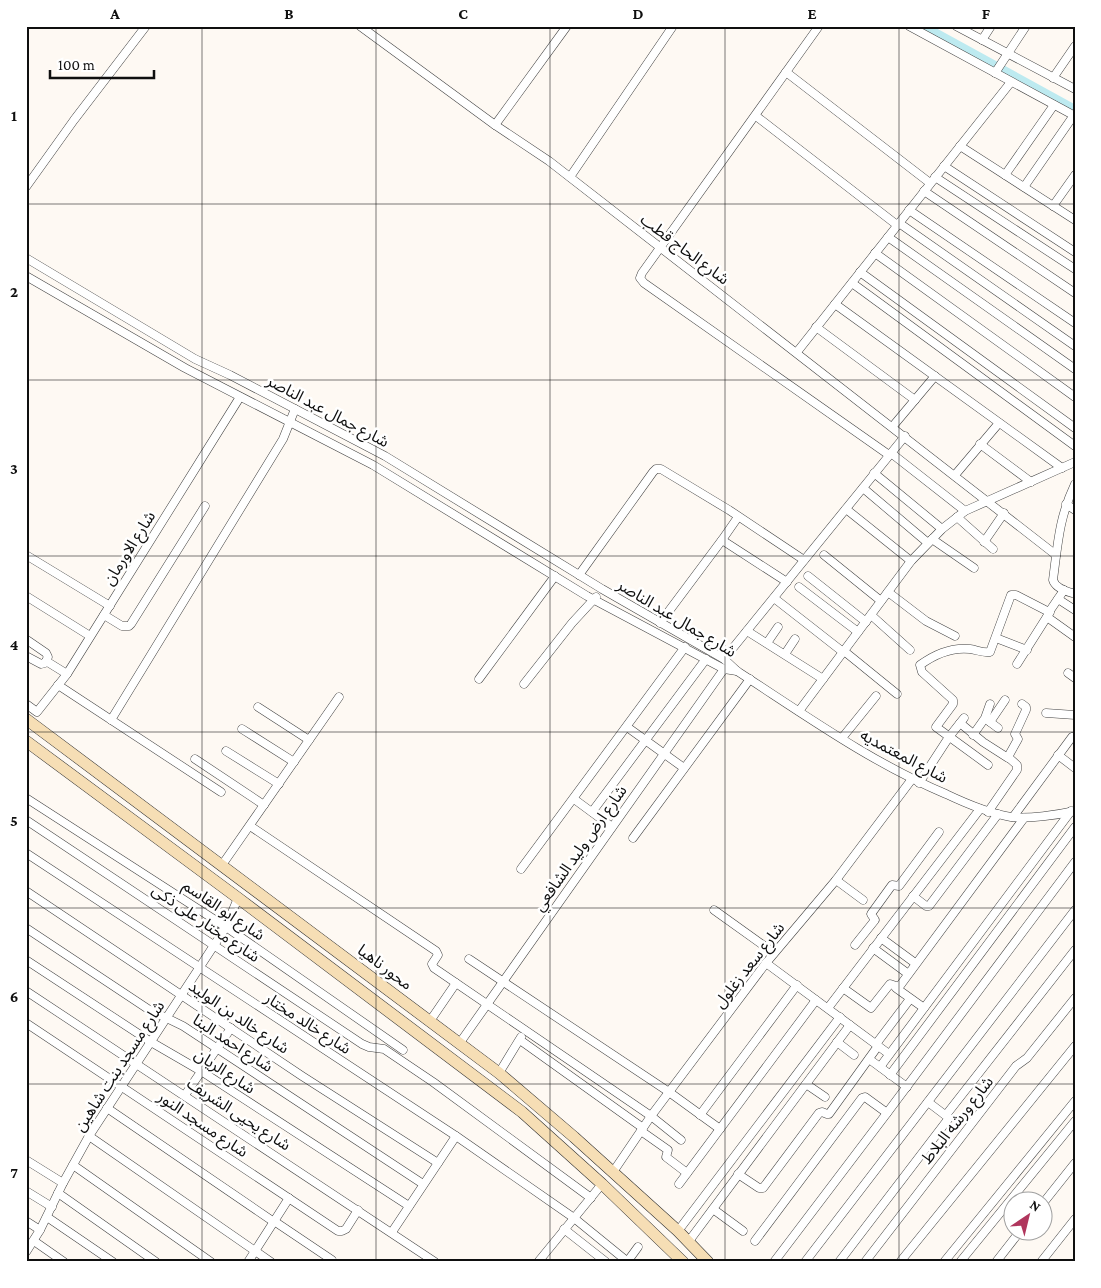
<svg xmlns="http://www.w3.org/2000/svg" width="1101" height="1288" font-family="'Crimson Pro','Noto Sans Arabic',serif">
<rect width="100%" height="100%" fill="#fef9f3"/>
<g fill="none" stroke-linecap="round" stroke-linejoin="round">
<polyline stroke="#bdeaf0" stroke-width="8" points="924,26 1075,109"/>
<g stroke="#424242" stroke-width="9">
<g id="street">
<polyline points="360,26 495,125 549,161 1056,555"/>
<polyline points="819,26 642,273 640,278 644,283 889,455"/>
<polyline points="909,26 1075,116"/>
<polyline points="956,26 1075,89"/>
<polyline points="982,40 991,26"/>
<polyline points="786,72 930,183"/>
<polyline points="995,73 1026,26"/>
<polyline points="1053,78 1075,46"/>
<polyline points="756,116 897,225"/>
<polyline points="495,125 567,26"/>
<polyline points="960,146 1075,220"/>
<polyline points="944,166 1075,252"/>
<polyline points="1005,175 1054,105"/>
<polyline points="570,177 673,26"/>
<polyline points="935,177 1075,269"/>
<polyline points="26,187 74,120 146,26"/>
<polyline points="1024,187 1074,115"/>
<polyline points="924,191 1075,293"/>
<polyline points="1053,206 1075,175"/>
<polyline points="909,210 1075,323"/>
<polyline points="899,223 1075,346"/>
<polyline points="888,237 1075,369"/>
<polyline points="875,253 1075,397"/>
<path d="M26,258L195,359L230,375L385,456L602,589L724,659L737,671C805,715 872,763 946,794C967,804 988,813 1011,817C1029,819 1057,815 1075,811"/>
<polyline points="860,272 1075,428"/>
<polyline points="26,276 185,368 373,465 587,596 724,669 737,671"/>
<polyline points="852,283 1075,446"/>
<polyline points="835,304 1062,468"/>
<polyline points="816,327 915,400"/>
<polyline points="797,352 1011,82"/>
<polyline points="893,426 935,376"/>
<polyline points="980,444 1031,482"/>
<polyline points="891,453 965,511"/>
<polyline points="874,473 942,529"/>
<polyline points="955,475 999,423"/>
<path d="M1075,484C1059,518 1058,542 1053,580C1055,587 1065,591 1072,593L1075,592"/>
<polyline points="863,488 928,543"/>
<polyline points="1066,504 1075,510"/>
<polyline points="846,509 911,561"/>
<polyline points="957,517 993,549"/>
<polyline points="932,539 974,568"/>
<polyline points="722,540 738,517"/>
<polyline points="984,542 1004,513"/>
<polyline points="26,555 110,606"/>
<polyline points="824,555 881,601"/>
<polyline points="579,575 653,472 656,469 661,469 729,510 804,560"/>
<polyline points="808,576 866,622"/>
<polyline points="799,587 858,632"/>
<polyline points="888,592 926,621 955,636"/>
<polyline points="26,596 90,636"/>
<polyline points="774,598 843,652"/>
<polyline points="1058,599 1075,610"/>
<polyline points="104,615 122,626 129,626 131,624 205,506"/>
<polyline points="871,615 910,650"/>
<polyline points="1047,617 1075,637"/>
<polyline points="660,623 722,540 787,582"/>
<polyline points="747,631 823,679"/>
<polyline points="996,638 1027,650"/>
<polyline points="767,643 778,627"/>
<polyline points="844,651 897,694"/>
<polyline points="785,654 795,639"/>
<polyline points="26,656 41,664 45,663 48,657 46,653 27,640"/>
<polyline points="724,659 905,436"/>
<polyline points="46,661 67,674"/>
<polyline points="1017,664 1050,612"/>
<polyline points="1068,673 1075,678"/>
<polyline points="479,679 555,576"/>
<polyline points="524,684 572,623 596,597"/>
<polyline points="58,685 221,792"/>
<polyline points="26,704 37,712 67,674 240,397"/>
<polyline points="258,707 309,740"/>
<polyline points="799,711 911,561 942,529 965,511 1075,462"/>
<polyline points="1046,713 1075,715"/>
<polyline points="986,719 998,728"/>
<polyline points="111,720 283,439 295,409"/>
<polyline points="990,722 1005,700"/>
<polyline points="960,723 983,742 1008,758"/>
<polyline points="627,727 684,768"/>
<polyline points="242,729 294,762"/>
<polyline points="973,735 985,718 990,704"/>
<polyline points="842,738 876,696"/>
<polyline points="226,751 279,784"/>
<polyline points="1058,755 1075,768"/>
<polyline points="195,759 264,805"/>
<path d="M988,765L936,727L953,704V700L922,672L920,665C935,654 951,647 970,649C977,650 983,653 990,652L1011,595H1016L1049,612L1064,590"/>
<polyline points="919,783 949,737 964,718"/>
<polyline points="26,798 226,927 403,1050"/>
<polyline points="574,799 612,827"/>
<polyline points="592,812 706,659"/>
<polyline points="988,812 1017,770 1017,765 1008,757 1018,739 1015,734 1026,710 1026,707 1022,704"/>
<polyline points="1013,817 1072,737 1075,736"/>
<polyline points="26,820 362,1044 369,1047 384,1049 433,1082 591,1198"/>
<polyline points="250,826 436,951 438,955 432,964 434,968 651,1116 681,1140"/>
<polyline points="633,838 750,679"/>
<polyline points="26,853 456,1136 574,1218 628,1262"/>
<polyline points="222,865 339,697"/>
<polyline points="521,869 685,647"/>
<polyline points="836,880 863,900"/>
<polyline points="26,891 302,1076 438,1163"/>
<polyline points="913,896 926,906 929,906 998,814"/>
<polyline points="714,910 774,953"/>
<polyline points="26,928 148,1009 183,1026 423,1184"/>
<polyline points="881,938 915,963"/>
<polyline points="855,945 875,920 871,914 892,885 899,886 939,832"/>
<polyline points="873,948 907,973"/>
<polyline points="469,959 669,1092 720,1129"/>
<polyline points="26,960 151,1042 201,1071 409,1206"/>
<polyline points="766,963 889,1054"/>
<polyline points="843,988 871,1008 890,984 899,987 1024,818"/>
<polyline points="896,988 924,1008"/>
<polyline points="26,991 435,1262"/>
<polyline points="828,1008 980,809"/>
<polyline points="430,1021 456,983"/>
<polyline points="26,1023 338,1231 342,1231 346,1229 358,1210"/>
<polyline points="520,1040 643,1128"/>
<polyline points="837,1042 854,1055"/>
<polyline points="459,1044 724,669"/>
<polyline points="876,1044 910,999"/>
<polyline points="869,1059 907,1087"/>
<polyline points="880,1067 1071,811"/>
<polyline points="499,1073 521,1037"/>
<polyline points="890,1075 1075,827"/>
<polyline points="806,1084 825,1097"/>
<polyline points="185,1095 231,1028"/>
<polyline points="107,1108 274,1222"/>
<polyline points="700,1115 797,985"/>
<polyline points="946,1115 1075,950"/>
<polyline points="641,1131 668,1150 666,1157 687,1173"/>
<polyline points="89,1136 271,1262"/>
<polyline points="26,1160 63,1183"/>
<polyline points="73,1165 211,1262"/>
<polyline points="613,1172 651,1116 766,963 836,880 912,779"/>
<polyline points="738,1174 759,1188 763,1188 819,1113 822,1112 827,1114 829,1114 878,1046"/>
<polyline points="679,1184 816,1000"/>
<polyline points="26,1191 52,1207"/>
<polyline points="58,1193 156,1262"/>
<polyline points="1044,1202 1075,1163"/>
<polyline points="713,1209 743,1231"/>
<polyline points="47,1217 113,1262"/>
<polyline points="26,1221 40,1230"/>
<polyline points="274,1221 332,1260"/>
<polyline points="564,1229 606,1262"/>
<polyline points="678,1231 840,1017"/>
<polyline points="392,1232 456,1136"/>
<polyline points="34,1241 64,1262"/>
<polyline points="689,1241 850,1025"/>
<polyline points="755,1241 862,1098 865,1097 887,1113"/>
<polyline points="26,1252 40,1230 63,1183 89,1136 226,927 238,898"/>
<polyline points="248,1262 289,1198"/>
<polyline points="538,1262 602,1184"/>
<polyline points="627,1262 638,1247"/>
<polyline points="774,1262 887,1113 1075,862"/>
<polyline points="805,1262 1075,910"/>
<polyline points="839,1262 949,1118 928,1102"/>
<polyline points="865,1262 1016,1066 1027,1058 1075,998"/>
<polyline points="900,1262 1075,1046"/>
<polyline points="944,1262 1075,1101"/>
<polyline points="960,1262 1075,1121"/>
<polyline points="996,1262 1021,1230"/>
<polyline points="1041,1262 1075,1219"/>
</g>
</g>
<g stroke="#313131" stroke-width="12">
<g id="secondary">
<polyline points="26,719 499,1073 574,1137 678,1231 708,1262"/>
<polyline points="26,741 238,898 522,1112 602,1184 683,1262"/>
</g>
</g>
<use href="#street" stroke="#fff" stroke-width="8"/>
<use href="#secondary" stroke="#f6deb5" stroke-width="11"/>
</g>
<path fill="none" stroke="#0f0f0f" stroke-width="1" stroke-opacity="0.55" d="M202,26V1262M376,26V1262M550,26V1262M725,26V1262M899,26V1262M26,204H1075M26,380H1075M26,556H1075M26,732H1075M26,908H1075M26,1084H1075"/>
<g text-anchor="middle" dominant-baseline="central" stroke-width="5" stroke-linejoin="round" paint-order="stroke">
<g font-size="16" fill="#0f0f0f" stroke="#fff">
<text transform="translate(685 249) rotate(37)">شارع الحاج قطب</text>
<text transform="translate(328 411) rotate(28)">شارع جمال عبد الناصر</text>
<text transform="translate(129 548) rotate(-58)">شارع الاورمان</text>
<text transform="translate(677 618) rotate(31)">شارع جمال عبد الناصر</text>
<text transform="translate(904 756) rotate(28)">شارع المعتمديه</text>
<text transform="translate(580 848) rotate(-55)">شارع ارض وليد الشافعي</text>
<text transform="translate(224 910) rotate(34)">شارع ابو القاسم</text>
<text transform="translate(206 923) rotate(34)">شارع مختار على ذكى</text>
<text transform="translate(749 965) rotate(-52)">شارع سعد زغلول</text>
<text transform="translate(385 967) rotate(37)">محور ناهيا</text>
<text transform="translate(239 1017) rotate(34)">شارع خالد بن الوليد</text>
<text transform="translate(308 1023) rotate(33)">شارع خالد مختار</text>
<text transform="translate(233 1043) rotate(33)">شارع احمد البنا</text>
<text transform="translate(119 1066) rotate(-57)">شارع مسجد بنت شاهين</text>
<text transform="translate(225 1071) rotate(33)">شارع الريان</text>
<text transform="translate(239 1114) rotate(33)">شارع يحيى الشريف</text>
<text transform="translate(957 1120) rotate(-52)">شارع ورشه البلاط</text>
<text transform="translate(203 1124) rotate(34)">شارع مسجد النور</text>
</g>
</g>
<rect width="1101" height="1288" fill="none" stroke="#ffffff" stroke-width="55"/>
<g transform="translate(1028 1216) rotate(35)"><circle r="24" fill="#ffffff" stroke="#9f9f9f"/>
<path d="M0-4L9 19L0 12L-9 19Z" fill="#b0365d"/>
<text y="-8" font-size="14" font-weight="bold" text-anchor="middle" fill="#0f0f0f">N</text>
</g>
<path d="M50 70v8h104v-8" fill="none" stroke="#0f0f0f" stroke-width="2.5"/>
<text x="58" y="70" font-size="15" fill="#0f0f0f" stroke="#ffffff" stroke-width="4" paint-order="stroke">100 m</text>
<rect x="28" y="28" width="1046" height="1232" fill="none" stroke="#0f0f0f" stroke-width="2"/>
<g font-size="16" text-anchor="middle" font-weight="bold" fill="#0f0f0f">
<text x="115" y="19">A</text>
<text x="289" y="19">B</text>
<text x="463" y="19">C</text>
<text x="638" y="19">D</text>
<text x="812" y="19">E</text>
<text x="986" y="19">F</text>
<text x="14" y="121">1</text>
<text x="14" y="297">2</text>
<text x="14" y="474">3</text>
<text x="14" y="650">4</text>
<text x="14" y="826">5</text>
<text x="14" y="1002">6</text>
<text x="14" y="1178">7</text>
</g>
</svg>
